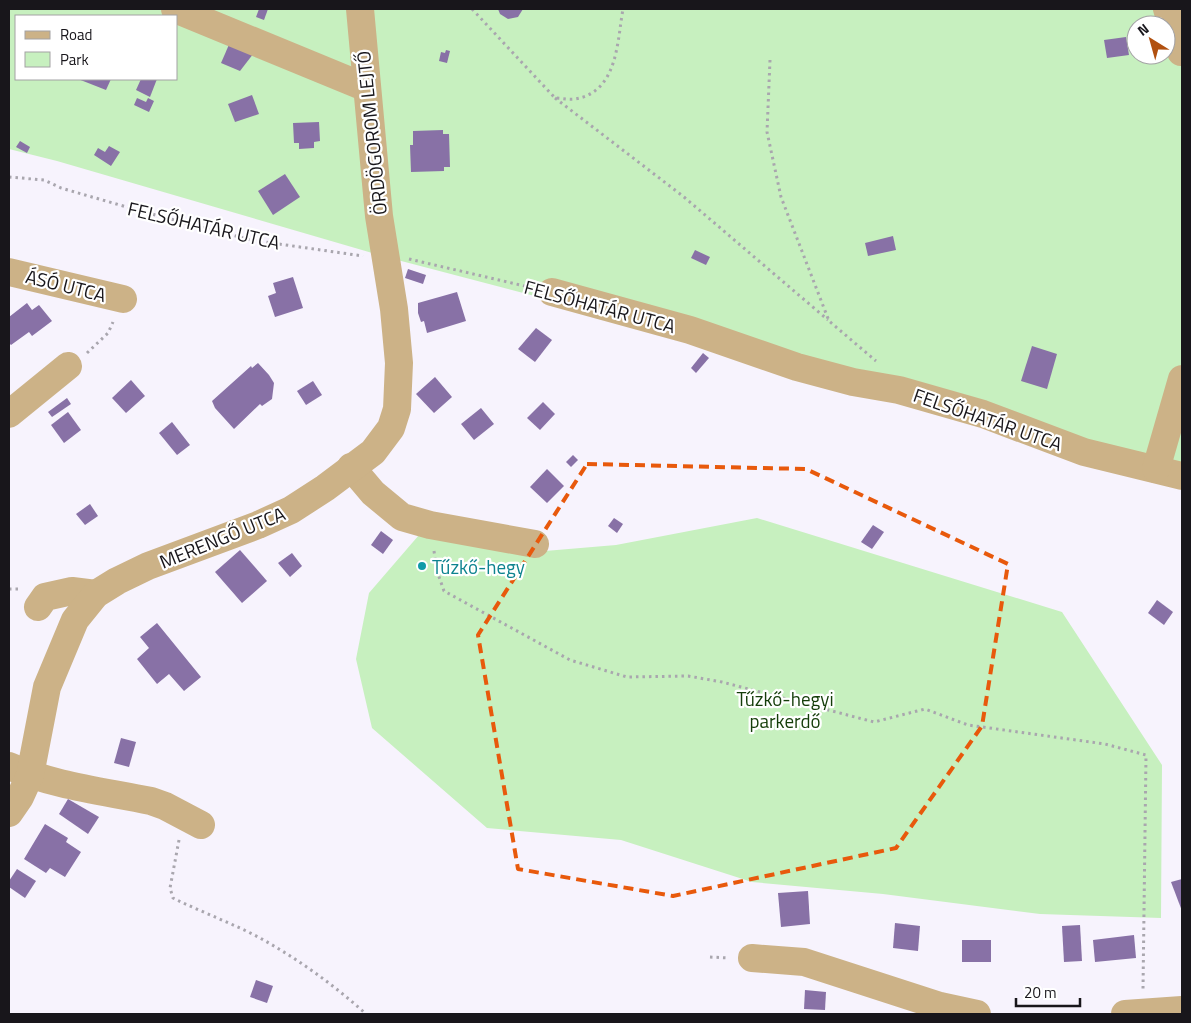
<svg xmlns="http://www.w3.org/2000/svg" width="1191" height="1023" font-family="'Titillium Web',sans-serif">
<rect width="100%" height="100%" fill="#f7f3fd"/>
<g fill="#c7f0bf" fill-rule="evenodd">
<path d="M9,9H1182V476L607,315L386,257L57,161L9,149ZM16,16H176V79H16ZM1136,25H1166V55H1136Z"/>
<polygon points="757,518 1062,612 1162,765 1161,918 1040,914 883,894 752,882 621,840 487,828 372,728 356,659 369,593 419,535 545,551 616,545"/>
</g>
<g fill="#8871a6">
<polygon points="259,9 268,9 264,20 256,17"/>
<polygon points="498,9 523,9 518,17 508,19 500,14"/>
<polygon points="1126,37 1129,55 1107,58 1104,40"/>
<polygon points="231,40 257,49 240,71 221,63"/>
<polygon points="446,50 450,51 447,63 439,61 441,52 445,53"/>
<polygon points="78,79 111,79 106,90"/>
<polygon points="141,79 157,79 150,97 136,90"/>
<polygon points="252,95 259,114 235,122 228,104"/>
<polygon points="137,98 146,102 148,98 154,101 149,112 134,105"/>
<polygon points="319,122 320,141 314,142 314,148 299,149 299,143 294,143 293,123"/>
<polygon points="443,130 443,134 449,134 450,167 444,167 444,171 411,172 410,145 413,145 413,131"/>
<polygon points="20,141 30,147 27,153 16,147"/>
<polygon points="109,146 120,152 111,166 94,155 98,148 105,152"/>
<polygon points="285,174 300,197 273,215 258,191"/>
<polygon points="893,236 896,250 868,256 865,243"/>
<polygon points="695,250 710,257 706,265 691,258"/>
<polygon points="408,269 426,275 423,284 405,278"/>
<polygon points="293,277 303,308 275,317 268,296 276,293 273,283"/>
<polygon points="457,292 466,321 427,333 424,321 421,322 418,313 418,303"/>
<polygon points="27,303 32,310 39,305 52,321 32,336 29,332 11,345 9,343 9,317"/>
<polygon points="536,328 552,340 535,362 518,349"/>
<polygon points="1032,346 1057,354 1047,389 1021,381"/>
<polygon points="703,353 709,358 696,373 691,368"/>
<polygon points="258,363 269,375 274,383 272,399 262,406 260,404 234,429 215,408 212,401 251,366 252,368"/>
<polygon points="435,377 452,397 434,413 416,394"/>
<polygon points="131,380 145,396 126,413 112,398"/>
<polygon points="313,381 322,395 306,405 297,391"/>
<polygon points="67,398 71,404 52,417 48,412"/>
<polygon points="543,402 555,414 540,430 527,418"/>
<polygon points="481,408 494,424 474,440 461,424"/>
<polygon points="68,412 81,430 64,443 51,425"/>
<polygon points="172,422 190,445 177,455 159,433"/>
<polygon points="573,455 578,460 571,467 566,462"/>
<polygon points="547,469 564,486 547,503 530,487"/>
<polygon points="90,504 98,516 85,525 76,514"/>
<polygon points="614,518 623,524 617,533 608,526"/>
<polygon points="873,525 884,532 872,549 861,542"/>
<polygon points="381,531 393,540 383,554 371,545"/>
<polygon points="240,550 267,581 242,603 215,572"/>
<polygon points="292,553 302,566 290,577 278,563"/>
<polygon points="1157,600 1173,612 1164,625 1148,613"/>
<polygon points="157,623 201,677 184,691 169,674 157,684 137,659 149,648 140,637"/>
<polygon points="121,738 136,742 129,767 114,763"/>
<polygon points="68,799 99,817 88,834 59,814"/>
<polygon points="45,824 68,838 66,842 81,852 65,877 50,868 46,873 24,859"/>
<polygon points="17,869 36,881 25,898 9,887 9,881"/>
<polygon points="1182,879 1182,911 1171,882"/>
<polygon points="808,891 810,924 781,927 778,893"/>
<polygon points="895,923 920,926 918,951 893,948"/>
<polygon points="1080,925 1082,961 1064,962 1062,926"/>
<polygon points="1134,935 1136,958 1095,962 1093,940"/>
<rect x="962" y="940" width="29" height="22"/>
<polygon points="256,980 273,986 267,1003 250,997"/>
<polygon points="805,990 826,992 825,1010 804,1009"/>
</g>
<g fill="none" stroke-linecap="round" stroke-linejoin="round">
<g stroke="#a9a6ae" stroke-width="3" stroke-dasharray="2.5 4" stroke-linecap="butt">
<path d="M472,9L555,98C562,98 569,100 575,99C618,92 617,42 623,9"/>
<polyline points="770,60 767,132 781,197 829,321 876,361"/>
<polyline points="555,98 684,197 828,320"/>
<polyline points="9,177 44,180 61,188 144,212 251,240 363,256"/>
<polyline points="409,259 529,287"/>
<polyline points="87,353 108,333 113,322"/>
<polyline points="434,551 437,571 444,591 570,660 627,677 688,676 722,682 874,722 925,709 968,725 1105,744 1146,755 1143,989"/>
<polyline points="9,589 21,589"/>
<path d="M179,840L170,888L173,898C201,912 232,923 260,938C298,959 334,985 366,1014"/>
<polyline points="710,957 729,958"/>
</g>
<g stroke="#ccb287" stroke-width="28">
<polyline points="175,9 367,88"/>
<polyline points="1167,9 1181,52"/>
<polyline points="9,272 123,299"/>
<polyline points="552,292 690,330 797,367 853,382 899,390 983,414 1084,452 1182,476"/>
<polyline points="9,414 68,366"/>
<polyline points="351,467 373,493 402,517 430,525 535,544"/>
<polyline points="1156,469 1182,379"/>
<polyline points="38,607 45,597 72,591 96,594"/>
<path d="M9,766C54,786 103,791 151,801L165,806L201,825"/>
<polyline points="9,813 20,797 30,775 47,687 75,620 96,594 117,581 148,566 258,525 291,510 325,488 373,452 391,428 397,409 399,363 394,309 379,216 360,9"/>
<polyline points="752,958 804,962 940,1006 977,1014"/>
<polyline points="1125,1014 1182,1010"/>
</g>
</g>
<path fill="none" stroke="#e8590c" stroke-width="4" stroke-dasharray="10 6" stroke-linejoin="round" d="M587,464L806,469L1008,564L982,726L896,848L673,896L518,869L478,635Z"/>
<circle fill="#0f9aa8" stroke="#fff" stroke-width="2" cx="422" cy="566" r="5"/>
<g text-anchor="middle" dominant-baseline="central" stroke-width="4.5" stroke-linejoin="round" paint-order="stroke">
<g font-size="19" fill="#18161b" stroke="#fff">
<text transform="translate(371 133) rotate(-96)">ÖRDÖGOROM LEJTŐ</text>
<text transform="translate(204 225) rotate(13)">FELSŐHATÁR UTCA</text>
<text transform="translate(66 285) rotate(14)">ÁSÓ UTCA</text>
<text transform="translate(600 306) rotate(15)">FELSŐHATÁR UTCA</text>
<text transform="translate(988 419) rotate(19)">FELSŐHATÁR UTCA</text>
<text transform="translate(222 537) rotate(-22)">MERENGŐ UTCA</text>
</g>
<g font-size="19" fill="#0d838f" stroke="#fff" text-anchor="start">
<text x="432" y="566">Tűzkő-hegy</text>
</g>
<g font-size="19" fill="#143d09" stroke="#fff">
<text x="785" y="698">Tűzkő-hegyi<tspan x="785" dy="22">parkerdő</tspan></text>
</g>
</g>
<rect width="1191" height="1023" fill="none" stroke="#18161b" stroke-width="20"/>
<rect x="15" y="15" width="162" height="65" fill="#ffffff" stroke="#a3a2a4"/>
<rect x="25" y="31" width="25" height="8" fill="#ccb287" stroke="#a3a2a4"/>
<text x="60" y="40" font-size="15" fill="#18161b">Road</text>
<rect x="25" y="52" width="25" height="15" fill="#c7f0bf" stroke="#a3a2a4"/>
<text x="60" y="65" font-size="15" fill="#18161b">Park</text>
<g transform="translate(1151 40) rotate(323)"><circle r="24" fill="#ffffff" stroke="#a3a2a4"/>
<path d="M0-4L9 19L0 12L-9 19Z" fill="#b1500f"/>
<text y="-8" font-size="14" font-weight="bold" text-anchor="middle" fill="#18161b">N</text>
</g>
<path d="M1016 998v8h64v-8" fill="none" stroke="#18161b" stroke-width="2.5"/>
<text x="1024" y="998" font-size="15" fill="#18161b" stroke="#ffffff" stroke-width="4" paint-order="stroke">20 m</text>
</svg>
